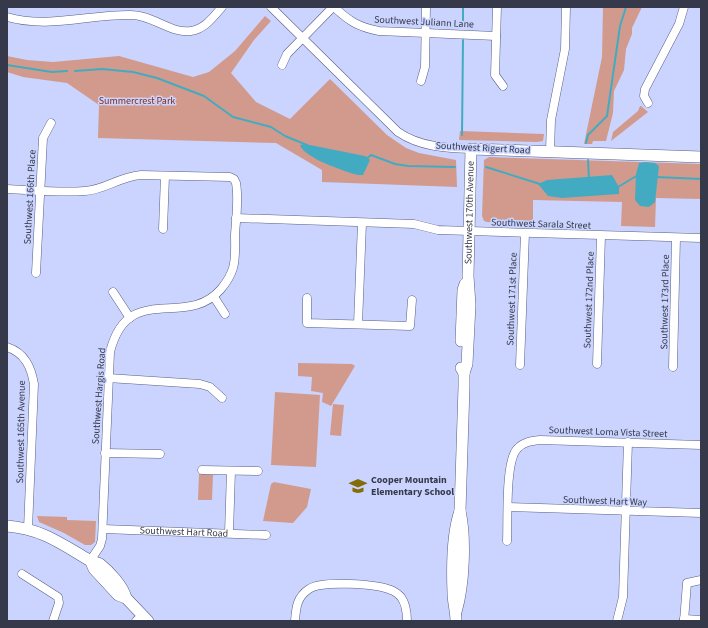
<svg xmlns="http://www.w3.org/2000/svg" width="708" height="628" font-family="'Source Sans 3',sans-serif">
<rect width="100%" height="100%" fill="#cad4ff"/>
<g fill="#d29a8c">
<polygon points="603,7 642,7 632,28 632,34 626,49 624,70 614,91 613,113 606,141 593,141 592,144 584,144 602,57"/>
<polygon points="265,16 271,21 254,40 231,73 256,102 290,119 330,79 387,135 406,148 419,153 456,160 457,187 322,182 322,170 276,143 98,138 99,105 67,83 23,77 7,72 7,56 27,60 53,62 119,56 193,77 209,72 235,51"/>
<polygon points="640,106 641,106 648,112 611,141 613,132 638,111"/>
<polygon points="460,131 544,134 543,141 537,142 459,140"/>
<polygon points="489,157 701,164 701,199 656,198 655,227 621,226 622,202 533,200 533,223 487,222 484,221 482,216 484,160"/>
<polygon points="298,363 352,364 355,366 331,406 322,402 323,393 311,391 312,377 298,376"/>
<polygon points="275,392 320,395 316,467 271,465"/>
<polygon points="333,404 344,405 341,436 330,435"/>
<polygon points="199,474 213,475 212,500 198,500"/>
<polygon points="274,482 311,489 307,507 293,523 263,521 271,484"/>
<polygon points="37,516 67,517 67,520 96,521 95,542 91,545 85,545 64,533 39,522"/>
</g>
<g fill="#43abc1">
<path d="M305,144L365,156L370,160L363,175H358C346,172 304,158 300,145Z"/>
<polygon points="644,162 655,163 659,166 655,202 649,207 640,206 635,200 636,174 639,163"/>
<polygon points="612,175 619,187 619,194 562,198 548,196 538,184 547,180"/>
</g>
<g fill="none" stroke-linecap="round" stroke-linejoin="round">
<g stroke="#43abc1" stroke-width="2">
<polyline points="463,7 463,25"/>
<polyline points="7,65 52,72 67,71"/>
<polyline points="75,71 102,69 133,72 157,78 204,96 233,117 271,127 285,136 307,145"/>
<polyline points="462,135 463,40"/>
<polyline points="586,143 588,135 607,116 620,26 626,7"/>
<polyline points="365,160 371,155 395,164 408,166 455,167"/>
<polyline points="588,160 589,179"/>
<polyline points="486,167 540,184"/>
<polyline points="656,177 701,179"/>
<polyline points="618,187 638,175"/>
</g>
<g stroke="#575f84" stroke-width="9">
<g id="street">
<path d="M271,7L398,132C420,147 446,148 471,149"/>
<path d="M334,7C349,21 358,27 379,31L496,36"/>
<polyline points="497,7 495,75 503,86"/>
<path d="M7,17C49,29 90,14 132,15C152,15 171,34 191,31C205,29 213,17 222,7"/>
<polyline points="282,65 287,54 333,7"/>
<polyline points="421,81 425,67 426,7"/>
<polyline points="648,103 644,96 645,89 679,24 684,7"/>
<polyline points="550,151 551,120 565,49 566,7"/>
<path d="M7,189C32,190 59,193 85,191C105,190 118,177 141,175L230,177L234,179L236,183C239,200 236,218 235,235C235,245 236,258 233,268C231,275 226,283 221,289C186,330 128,280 110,352L102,539L100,546L90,561"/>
<polyline points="236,218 414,224 438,230 701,238"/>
<polyline points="163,229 165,176"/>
<polyline points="36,273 43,138 51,123"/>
<polyline points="113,292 130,318"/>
<polyline points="214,297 225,314"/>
<polyline points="307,298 307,323 410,326 412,300"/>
<polyline points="358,324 362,223"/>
<path d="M7,347C25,353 31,367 34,384L28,529"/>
<polyline points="597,364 601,236"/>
<polyline points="520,365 525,233"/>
<polyline points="673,367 676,238"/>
<polyline points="108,378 200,384 210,387 222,398"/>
<polyline points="105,453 160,454"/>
<polyline points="202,470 258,471"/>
<polyline points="508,507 701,513"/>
<path id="s1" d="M103,529L266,535"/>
<polyline points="229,533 231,471"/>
<path d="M507,541C508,521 505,462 517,449C523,442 531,441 540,440L701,445"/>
<polyline points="22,574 58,597 59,603 53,621"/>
<polyline points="684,619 701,620"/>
<polyline points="136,621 142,615"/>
<path d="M295,621C296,607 297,597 309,589C322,580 377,584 391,590C394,591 399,595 401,597C406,604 407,613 407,621"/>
<polyline points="617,621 623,597 628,442"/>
<polyline points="684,621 687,583 701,580"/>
</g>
</g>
<g stroke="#575f84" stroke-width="12">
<g id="secondary">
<polyline points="461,341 463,290 465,284"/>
<path id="s2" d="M464,373L467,364L470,305L468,276L471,149L701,157"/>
<path d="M7,526C42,529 60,543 89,560C92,562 97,562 100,564C110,572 123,586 126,598"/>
<polyline points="91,562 94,569 118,595 126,598 148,621"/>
<path d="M456,612C464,585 466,538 460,511L464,387V373L461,368"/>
<path d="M456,621C456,611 453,602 453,593C452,569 452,534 460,511"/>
</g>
</g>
<use href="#street" stroke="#fff" stroke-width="8"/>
<use href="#secondary" stroke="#fff" stroke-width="11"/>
</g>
<defs>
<g id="school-bare" transform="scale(1.38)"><path d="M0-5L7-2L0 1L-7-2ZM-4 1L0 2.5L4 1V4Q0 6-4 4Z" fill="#836d09" stroke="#cad4ff" stroke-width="2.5" paint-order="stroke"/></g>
</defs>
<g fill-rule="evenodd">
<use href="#school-bare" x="358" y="486"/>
</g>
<g text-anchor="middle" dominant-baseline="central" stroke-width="3" stroke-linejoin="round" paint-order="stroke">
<g font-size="10" fill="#353949" stroke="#cad4ff">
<text transform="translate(424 22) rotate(3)">Southwest Juliann Lane</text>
<text transform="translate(483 148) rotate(3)">Southwest Rigert Road</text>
<text transform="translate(30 197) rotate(-87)">Southwest 166th Place</text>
<text stroke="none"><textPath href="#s2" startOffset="161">Southwest 170th Avenue</textPath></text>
<text transform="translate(541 224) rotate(2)">Southwest Sarala Street</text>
<text transform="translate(512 299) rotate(-88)">Southwest 171st Place</text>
<text transform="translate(589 300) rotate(-88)">Southwest 172nd Place</text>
<text transform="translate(665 302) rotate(-89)">Southwest 173rd Place</text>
<text transform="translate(99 396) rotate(-86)">Southwest Hargis Road</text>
<text transform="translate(21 432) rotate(-89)">Southwest 165th Avenue</text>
<text transform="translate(608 432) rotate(2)">Southwest Loma Vista Street</text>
<text transform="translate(605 501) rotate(2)">Southwest Hart Way</text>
<text stroke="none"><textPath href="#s1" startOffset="81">Southwest Hart Road</textPath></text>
</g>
<g font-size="10" fill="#832813" stroke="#cad4ff">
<text x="137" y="101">Summercrest Park</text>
</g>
<g font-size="10" font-weight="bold" fill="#353949" stroke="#cad4ff" text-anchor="start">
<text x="371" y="480">Cooper Mountain<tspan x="371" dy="12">Elementary School</tspan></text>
</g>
</g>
<rect width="708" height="628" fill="none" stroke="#353949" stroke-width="16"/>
</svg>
